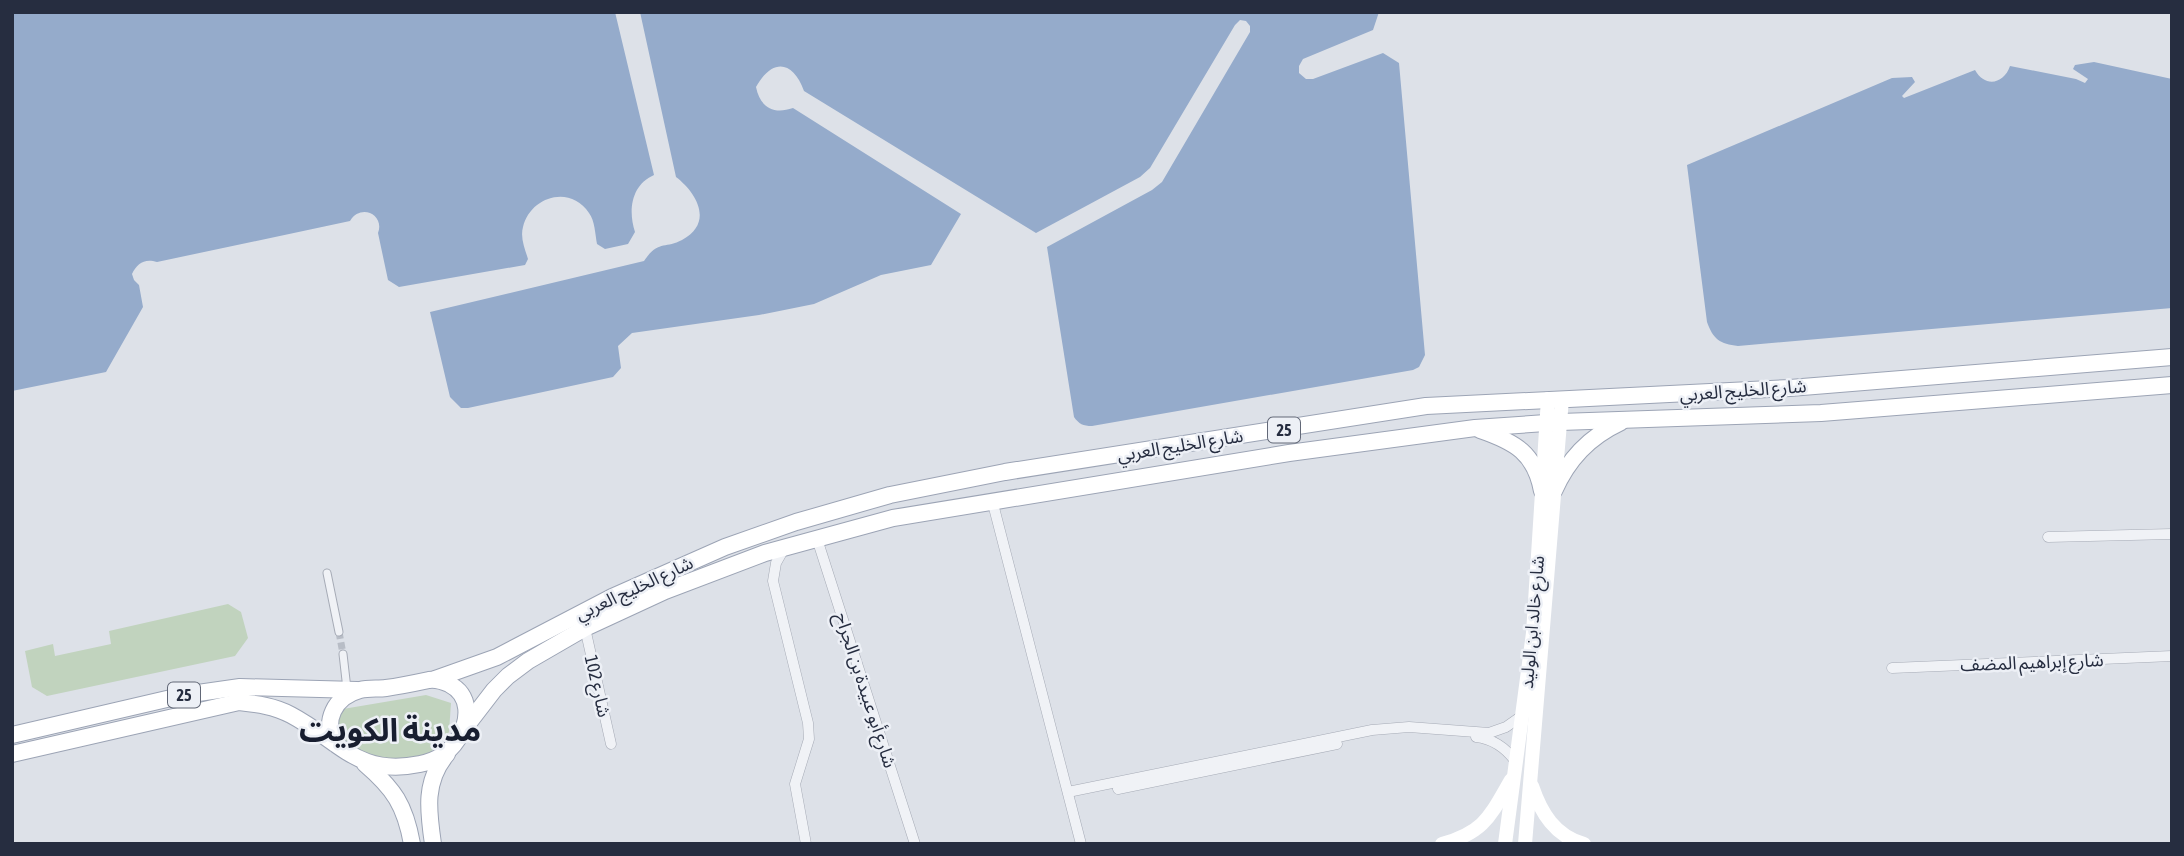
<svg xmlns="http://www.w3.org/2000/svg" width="2184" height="856" font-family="'Asap Condensed','Noto Sans Arabic',sans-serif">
<rect width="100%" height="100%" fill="#dde1e8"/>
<g fill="#c1d3be">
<polygon points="228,604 241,612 248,638 235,656 47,696 32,687 25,651 53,644 55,656 111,644 109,631"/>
<polygon points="426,695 451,703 449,732 428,755 397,761 364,761 336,743 337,710"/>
</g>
<g fill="#95abcb">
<path d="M12,12H615L654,175C631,185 628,211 635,232L628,244L605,249L597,244C595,234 595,221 589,213C570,184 530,197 523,227C520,238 525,249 528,259L525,265L399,287L388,280L378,233C385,215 361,203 350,221L157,262C145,258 137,263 132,274L134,280L139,285L143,307L106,372L12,391Z"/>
<path d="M640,12H1379L1373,30L1303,59L1299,66V73L1306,79H1313L1383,53L1399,63L1425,355L1419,367L1413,370L1092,426C1083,426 1079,424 1074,417L1047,247L1152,190L1162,182L1250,32V26L1246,21L1240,20L1235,25L1150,168L1140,177L1036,233L804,91C793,60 772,58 756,87C760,107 773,115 793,108L961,214L931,265L881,275L814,304L759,315L632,333L618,346L621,368L613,377L468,408H461L450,397L430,312L644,261C658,240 665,249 682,240C714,223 697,193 676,177Z"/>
<path d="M2094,62L2172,79V308L1738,346C1720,344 1713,339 1707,322L1687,165L1892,78L1912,77L1915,82L1902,96L1904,98L1975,70C1985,88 2004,84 2010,66L2076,79L2085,83L2088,79L2073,69L2075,65Z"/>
</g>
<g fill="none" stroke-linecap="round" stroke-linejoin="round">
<polyline stroke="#b8bdc6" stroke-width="7" stroke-dasharray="7 3.5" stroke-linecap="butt" points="339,632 343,654"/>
<g stroke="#a6abb6" stroke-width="9">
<g id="pedestrian">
<polyline points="327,573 339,632"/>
<polyline points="343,654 347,689"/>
</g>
</g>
<g stroke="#a6abb6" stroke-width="11">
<g id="minor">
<polyline points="992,500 1081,844"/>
<polyline points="2048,537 2172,534"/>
<polyline points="813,539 819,545 915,844"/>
<polyline points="785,547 776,563 773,581 808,723 809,739 795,784 806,844"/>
<polyline points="585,628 611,744"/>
<polyline points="1892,668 2172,656"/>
<path d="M1476,737C1494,739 1506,748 1516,762"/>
<polyline points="1118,789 1337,744"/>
<polyline points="1068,792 1372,730 1409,727 1489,733 1506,727 1523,715"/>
</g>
</g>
<g stroke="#9ca4b5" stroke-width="18">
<g id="primary">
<path d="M1480,430C1515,442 1535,453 1542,491"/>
<path d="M1554,491C1568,459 1589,437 1621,422"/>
<polyline points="435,679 497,657 612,597 725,547 796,522 890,495 1005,472 1426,406 1790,388 2172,357"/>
<polyline points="464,729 494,690 508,676 528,661 585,628 665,591 765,553 893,518 1289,453 1475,428 1560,422 1821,413 2172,385"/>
<polyline points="12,735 184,695 240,687 357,690"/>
<path d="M12,754L239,702C257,704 274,706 291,715C340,741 358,777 420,764C436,761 449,753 458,739C470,720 471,695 449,684C442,681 436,679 429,680C415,683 401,686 386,688C378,689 368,688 360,690C334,697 323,721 335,744"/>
<path d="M365,764C394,789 405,805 412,844"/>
<path d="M433,844C428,810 424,781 447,754"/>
</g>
</g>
<use href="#pedestrian" stroke="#f0f2f6" stroke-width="7"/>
<use href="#minor" stroke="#f0f2f6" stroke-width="10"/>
<g stroke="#fff" stroke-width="14">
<path d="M1532,786C1541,813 1555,836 1584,844"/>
<path d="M1442,844C1485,832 1490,816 1511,780"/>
<polyline points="1505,844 1533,633 1548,399"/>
<polyline points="1525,844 1562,399"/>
</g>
<use href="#primary" stroke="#fff" stroke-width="16"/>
</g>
<g text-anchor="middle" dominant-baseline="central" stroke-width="5" stroke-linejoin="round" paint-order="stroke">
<g fill="#edf0f6" stroke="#626877" stroke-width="2">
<rect x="1268" y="417.5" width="32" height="25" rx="5"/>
<rect x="168" y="682.5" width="32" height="25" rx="5"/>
</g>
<g font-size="16" font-weight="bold" fill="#262d40">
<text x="1284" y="430">25</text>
<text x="184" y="695">25</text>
</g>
<g font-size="18" fill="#262d40" stroke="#edf0f6">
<text transform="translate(1743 390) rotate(-4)">شارع الخليج العربي</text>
<text transform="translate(1180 445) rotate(-9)">شارع الخليج العربي</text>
<text transform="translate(634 588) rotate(-25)">شارع الخليج العربي</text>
<text transform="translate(1532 622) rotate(-85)">شارع خالد ابن الوليد</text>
<text transform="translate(2032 662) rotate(-2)">شارع إبراهيم المضف</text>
<text transform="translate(598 686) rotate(77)">شارع 102</text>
<text transform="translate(866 690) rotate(72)">شارع أبو عبيدة بن الجراح</text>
</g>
<g font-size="32" font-weight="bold" fill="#181e30" stroke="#edf0f6">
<text x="390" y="729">مدينة الكويت</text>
</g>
</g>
<rect width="2184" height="856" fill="none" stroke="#262d40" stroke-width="28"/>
</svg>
